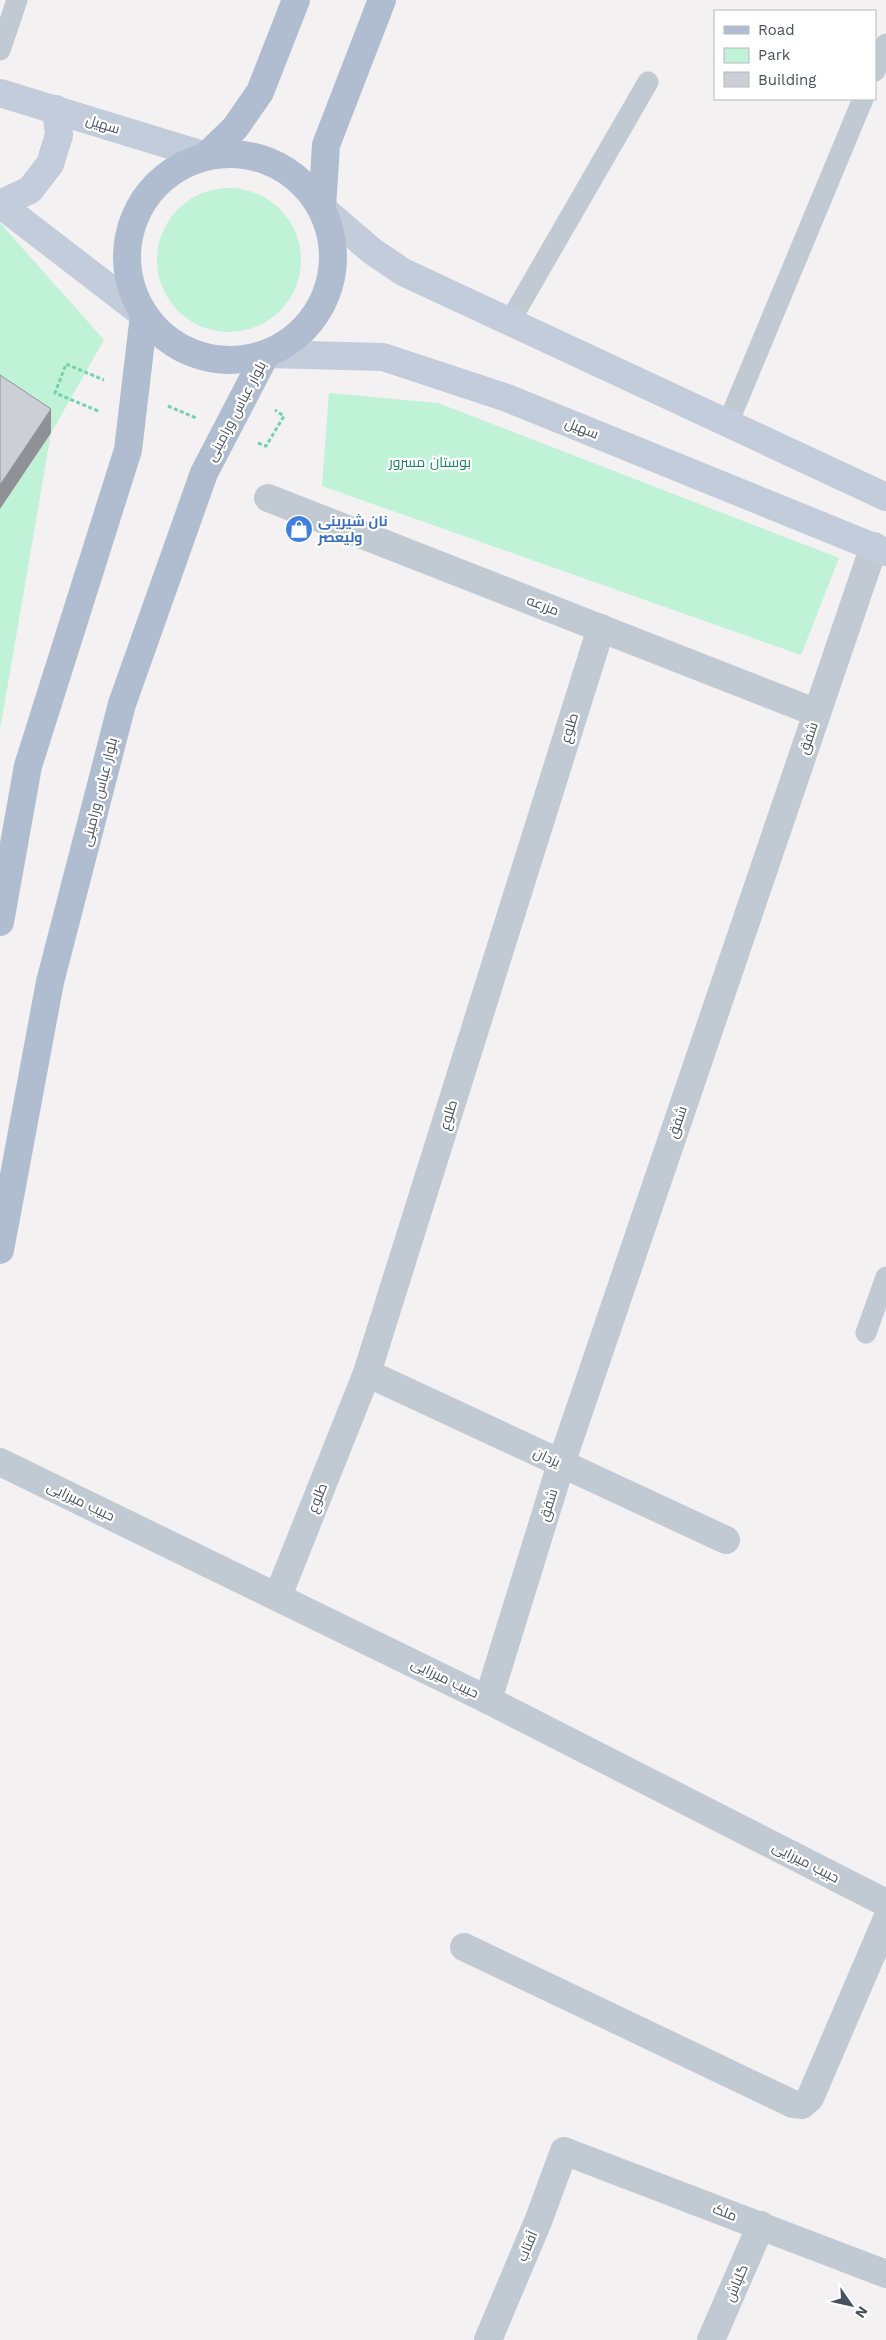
<svg xmlns="http://www.w3.org/2000/svg" width="886" height="2340" font-family="'Work Sans',Cairo,sans-serif">
<rect width="100%" height="100%" fill="#f3f1f1"/>
<g fill="#bff2d7">
<circle cx="229" cy="260" r="72"/>
<polygon points="0,223 104,340 51,433 0,730"/>
<polygon points="329,393 438,403 839,558 801,655 322,486"/>
</g>
<g fill="none" stroke-linecap="round" stroke-linejoin="round">
<g stroke="#75d1ad" stroke-width="3" stroke-dasharray="4 2.5" stroke-linecap="butt">
<polyline points="168,406 196,418"/>
<polyline points="98,411 55,393 66,364 104,380"/>
<polyline points="258,443 266,446 284,416 275,410"/>
</g>
<g stroke="#c1cad3" stroke-width="21">
<polyline points="0,50 17,0"/>
<polyline points="875,71 886,44"/>
<polyline points="510,321 648,82"/>
<polyline points="728,423 863,99"/>
<polyline points="866,1333 886,1277"/>
</g>
<g stroke="#c1cad3" stroke-width="28">
<polyline points="268,498 817,713"/>
<polyline points="367,1373 726,1540"/>
<polyline points="0,1462 488,1700 886,1903"/>
<polyline points="278,1596 367,1373 601,628"/>
<polyline points="488,1700 561,1464 874,546"/>
<polyline points="464,1947 793,2104 802,2105 810,2098 886,1921"/>
<polyline points="488,2340 539,2219 564,2151 886,2274"/>
<polyline points="711,2340 761,2225"/>
</g>
<g stroke="#c3ccda" stroke-width="28">
<polyline points="0,93 206,156"/>
<polyline points="0,204 144,315"/>
<polyline points="0,204 30,190 50,164 59,135 56,109"/>
<polyline points="322,208 372,251 403,272 886,497"/>
<polyline points="266,354 383,357 507,398 886,552"/>
</g>
<g stroke="#b0bdd0" stroke-width="28">
<circle cx="230" cy="257" r="103"/>
<polyline points="206,156 235,128 260,92 296,0"/>
<polyline points="322,208 326,145 382,0"/>
<polyline points="0,922 28,766 128,450 144,315"/>
<polyline points="0,1250 50,982 122,704 204,473 266,354"/>
</g>
</g>
<polygon fill="#909196" points="51,409 51,433 0,509 0,485"/>
<polygon fill="#cdcfd6" stroke="#909196" points="0,375 51,409 0,485"/>
<defs>
<g id="shop-disc" transform="scale(1.4375)"><circle r="9.5" fill="#3f7fe0" stroke="#fff"/><path d="M-5-2.5h2.3a2.7 3.5 0 0 1 5.4 0H5L5.5 6h-11ZM-1.5-2.5h3a1.5 2.3 0 0 0-3 0Z" fill="#fff"/></g>
</defs>
<g fill-rule="evenodd">
<use href="#shop-disc" x="299" y="529"/>
</g>
<g text-anchor="middle" dominant-baseline="central" stroke-width="4.5" stroke-linejoin="round" paint-order="stroke">
<g font-size="14" fill="#48525f" stroke="#fff">
<text transform="translate(103 124) rotate(17)">سهیل</text>
<text transform="translate(236 411) rotate(-62)">بلوار عباس ورامینی</text>
<text transform="translate(582 428) rotate(22)">سهیل</text>
<text transform="translate(543 605) rotate(21)">مزرعه</text>
<text transform="translate(569 728) rotate(-73)">طلوع</text>
<text transform="translate(808 738) rotate(-71)">شفق</text>
<text transform="translate(99 792) rotate(-76)">بلوار عباس ورامینی</text>
<text transform="translate(448 1115) rotate(-73)">طلوع</text>
<text transform="translate(677 1122) rotate(-71)">شفق</text>
<text transform="translate(547 1457) rotate(25)">یزدان</text>
<text transform="translate(317 1498) rotate(-68)">طلوع</text>
<text transform="translate(81 1501) rotate(26)">حبیب میرزایی</text>
<text transform="translate(548 1505) rotate(-73)">شفق</text>
<text transform="translate(445 1678) rotate(26)">حبیب میرزایی</text>
<text transform="translate(806 1862) rotate(27)">حبیب میرزایی</text>
<text transform="translate(725 2212) rotate(21)">ملک</text>
<text transform="translate(527 2246) rotate(-67)">آفتاب</text>
<text transform="translate(736 2283) rotate(-67)">گلپاش</text>
</g>
<g font-size="14" fill="#148658" stroke="#fff">
<text x="430" y="462">بوستان مسرور</text>
</g>
<g font-size="14" font-weight="bold" fill="#366cbe" stroke="#fff" text-anchor="start">
<text x="318" y="521">نان شیرینی<tspan x="318" dy="16">ولیعصر</tspan></text>
</g>
</g>
<rect x="714" y="10" width="162" height="90" fill="#ffffff" stroke="#b6babf"/>
<rect x="724" y="26" width="25" height="8" fill="#b0bdd0" stroke="#b6babf"/>
<text x="758" y="35" font-size="15" fill="#48525f">Road</text>
<rect x="724" y="48" width="25" height="15" fill="#bff2d7" stroke="#b6babf"/>
<text x="758" y="60" font-size="15" fill="#48525f">Park</text>
<rect x="724" y="72" width="25" height="15" fill="#cdcfd6" stroke="#b6babf"/>
<text x="758" y="85" font-size="15" fill="#48525f">Building</text>
<g transform="translate(851 2305) rotate(124)" stroke="#ffffff" stroke-width="4" paint-order="stroke">
<path d="M0-4L9 19L0 12L-9 19Z" fill="#48525f"/>
<text y="-8" font-size="14" font-weight="bold" text-anchor="middle" fill="#48525f">N</text>
</g>
</svg>
